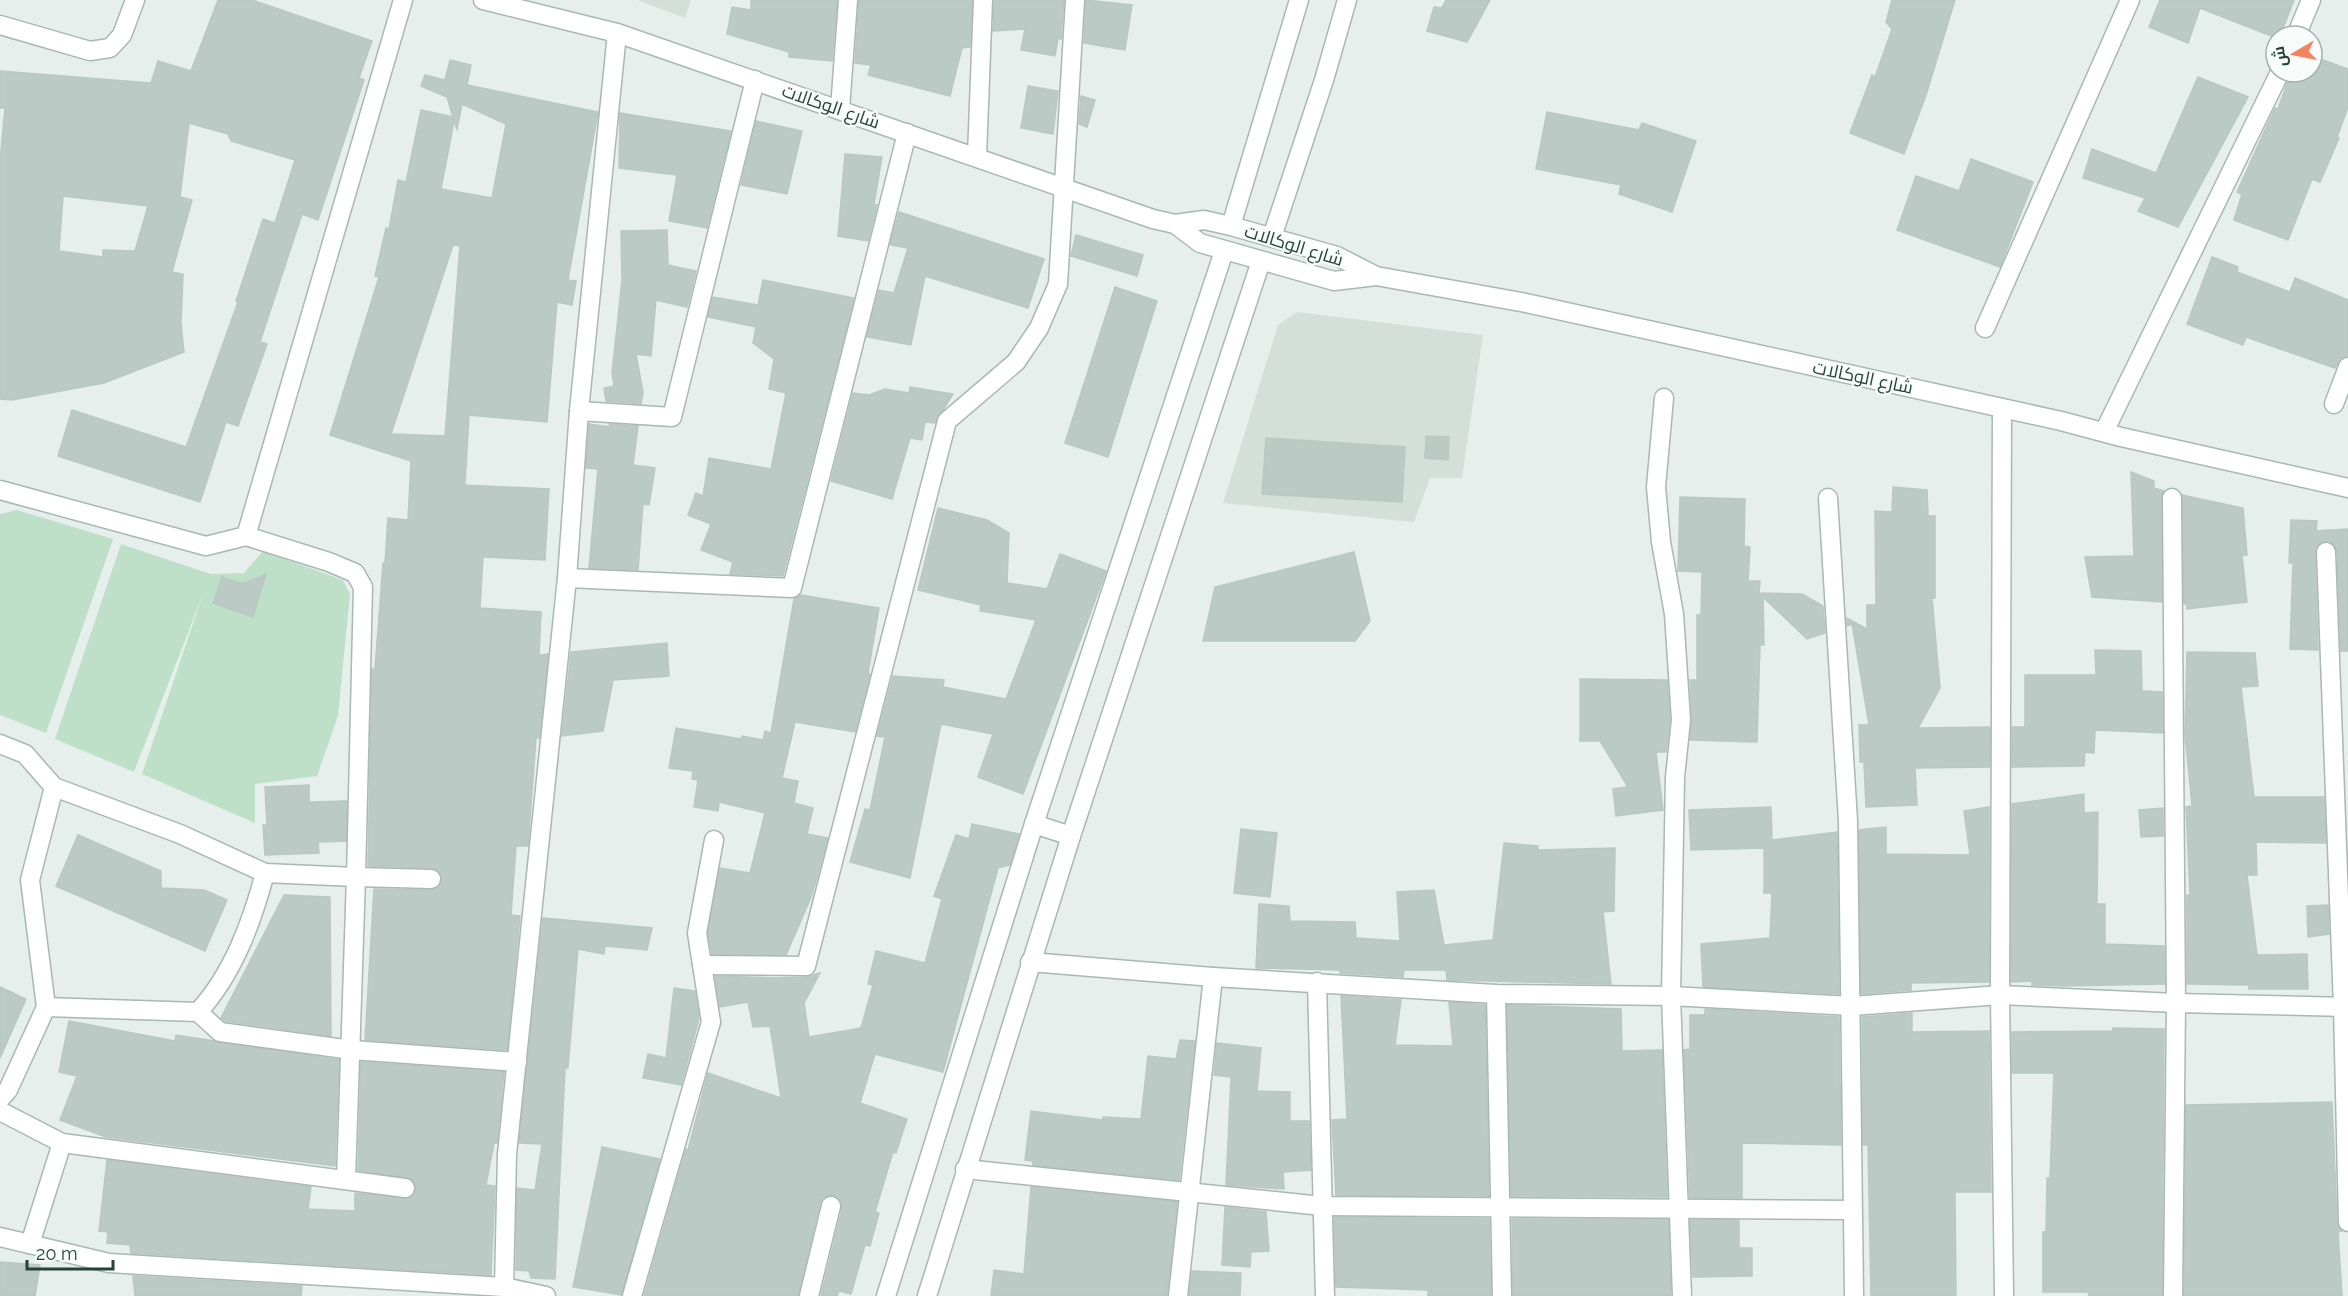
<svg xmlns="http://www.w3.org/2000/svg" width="2348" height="1296" font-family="Raleway,Cairo,sans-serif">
<rect width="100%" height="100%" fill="#e6efeb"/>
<g fill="#d4dfda">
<polygon points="637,0 691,0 685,18"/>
<polygon points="1297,312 1483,335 1462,478 1430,478 1414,522 1223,503 1278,325"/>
</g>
<g fill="#bfe0c8">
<polygon points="17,510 113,539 46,733 0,715 0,514"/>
<polygon points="121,544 211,574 244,573 263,551 343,580 350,594 338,716 317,776 255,784 255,823 142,774 203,594 134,772 55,739"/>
</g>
<g fill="#bbcac4" stroke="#b8c9c2" stroke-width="1.5" fill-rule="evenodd">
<path d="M218,0H252L372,41L359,78L364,80L318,220L302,214L260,342L267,344L238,426L226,422L200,502L58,456L72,410L186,447L238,302L236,301L263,219L275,223L295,160L231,141L228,134L189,123L180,197L192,200L172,272L183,274L181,323L184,352L104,383L12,400L0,399V161L5,108H0V71L151,83L158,61L191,71ZM63,196L148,206L135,251L103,250V257L59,251Z"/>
<polygon points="751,0 837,0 832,61 789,57 789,52 727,34 732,7 751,10"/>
<polygon points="859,0 972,0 970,47 962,48 950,96 868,75 871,65 855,63"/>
<polygon points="994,0 1064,0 1061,39 1058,39 1055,56 1021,50 1025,29 993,31"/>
<polygon points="1086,0 1132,5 1125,50 1084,43"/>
<polygon points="1446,0 1490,0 1467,42 1427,31 1434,7 1442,8"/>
<polygon points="1892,0 1955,0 1926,95 1904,154 1850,133 1872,75 1875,77 1892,29 1886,22"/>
<polygon points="2160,0 2294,0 2280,36 2276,38 2200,8 2188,43 2149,27"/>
<polygon points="2312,56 2348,69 2348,107 2337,137 2339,138 2320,182 2312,179 2288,240 2234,220 2242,194 2237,192 2275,108 2278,109 2291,72 2312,72"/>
<path d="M450,60L471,65L467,85L598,112L568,280L576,281L572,305L557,302L547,422L469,415L465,485L549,489L545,560L483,557L480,608L541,612L539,655L548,654L539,738H536L528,846H516L511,915L520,916L507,1050L365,1040L374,889L431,890L440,885L442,879L437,870L432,868L368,866L372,669H375L383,563H385L388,518L408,520L411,461L330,435L379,277L375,276L386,228L389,229L398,180L406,182L421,110L453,117L447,97L421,86L425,75L445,80ZM462,104L506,124L492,198L441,189L454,121L457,129ZM453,245L460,246L445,436L391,434Z"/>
<polygon points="2198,77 2248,97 2178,227 2138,211 2145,198 2083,178 2092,149 2156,173"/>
<polygon points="1028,86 1058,91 1053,134 1021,128"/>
<polygon points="1081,96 1095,100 1087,127 1079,124"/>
<polygon points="1547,112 1639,130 1642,123 1696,141 1672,212 1619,194 1621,185 1536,169"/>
<polygon points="620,113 731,131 707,228 669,221 677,175 619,168"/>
<polygon points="756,121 802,131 787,194 741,185"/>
<polygon points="845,154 882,157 874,204 877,205 868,241 838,236"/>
<polygon points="1971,159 2033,182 2000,267 1897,230 1916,176 1959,191"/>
<polygon points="899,212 1044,259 1028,308 925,276 911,345 867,337 879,290 894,293 908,248 890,245"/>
<polygon points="667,230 668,265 696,271 687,307 656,300 651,356 636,354 643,392 641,404 606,401 604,388 614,386 612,373 622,280 621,231"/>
<polygon points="1076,235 1143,255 1137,276 1071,256"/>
<polygon points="2212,257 2238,267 2237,272 2290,292 2295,278 2348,300 2348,356 2340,359 2335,368 2246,337 2243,345 2187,324"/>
<polygon points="763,280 854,298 783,576 730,574 733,562 701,550 711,524 688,515 696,493 703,496 709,458 771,469 786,393 769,389 774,359 753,343 756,327 708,317 713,297 758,305"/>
<polygon points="1115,287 1157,301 1108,457 1065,443"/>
<polygon points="910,387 953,394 935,423 925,422 922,440 910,438 892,499 831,481 853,393 869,395 885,389 909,393"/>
<polygon points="589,424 610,427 609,424 638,426 633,465 655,468 649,505 643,504 638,570 589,568 598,469 586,468"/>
<polygon points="1426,436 1449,437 1448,460 1425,458"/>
<polygon points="1266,438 1405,447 1402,502 1262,494"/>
<polygon points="2131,472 2154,481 2154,488 2164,491 2161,498 2162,602 2092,597 2085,557 2134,556"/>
<polygon points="1893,487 1927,490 1928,516 1935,516 1935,598 1932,598 1940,688 1918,728 1990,727 1990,767 1915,768 1917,805 1866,807 1864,762 1860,762 1859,725 1869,725 1852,624 1847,626 1847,618 1867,629 1867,605 1876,605 1875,511 1892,512"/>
<polygon points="2182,495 2243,508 2247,555 2242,555 2247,602 2187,609 2187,604 2184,604"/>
<polygon points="1680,497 1745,499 1744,546 1750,547 1748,581 1760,581 1759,593 1802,594 1823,606 1825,633 1807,639 1763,597 1764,645 1760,645 1757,742 1690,740 1692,719 1690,680 1697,680 1697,615 1701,615 1702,572 1678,571"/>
<polygon points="938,508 987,520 1009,533 1007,583 1047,589 1060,554 1106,571 1023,794 978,777 993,734 941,724 910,878 850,862 865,809 870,810 885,737 877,736 893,676 944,680 943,687 1006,699 1036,620 980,611 981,605 918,590"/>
<polygon points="2291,520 2317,521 2316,531 2348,529 2348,651 2341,651 2337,551 2335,546 2326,541 2320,543 2315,552 2318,650 2290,649 2293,563 2289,563"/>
<polygon points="1354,552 1370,621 1355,641 1203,641 1215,587"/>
<polygon points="266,574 253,617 213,603 222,577 243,584"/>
<polygon points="801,595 879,608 868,673 870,674 855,732 795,722 782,778 798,781 794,803 813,808 807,834 828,838 812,895 786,955 712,954 708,933 720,868 750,873 765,813 719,802 718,811 694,807 698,780 692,779 693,771 669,768 676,728 741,739 742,736 763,740 765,731 771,733 794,599"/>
<polygon points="667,643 669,676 613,680 603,731 562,736 571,652"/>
<polygon points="2095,650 2141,651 2142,691 2162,692 2163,733 2095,730 2094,753 2085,752 2084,766 2012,767 2012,727 2025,727 2025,675 2096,675"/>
<polygon points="2187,652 2255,653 2258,686 2241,687 2254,797 2324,797 2326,843 2256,842 2257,875 2247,875 2257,955 2307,954 2308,989 2249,989 2249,985 2187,984 2187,895 2190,895 2186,807 2192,806 2185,734"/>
<polygon points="1580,679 1667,680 1670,720 1666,752 1656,752 1663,810 1616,816 1613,789 1628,787 1600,741 1580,741"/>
<polygon points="309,785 309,802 347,801 346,841 318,842 319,853 265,855 263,825 267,825 265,787"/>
<polygon points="2084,794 2084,813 2098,812 2097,904 2105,904 2105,944 2164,946 2165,984 2060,986 2032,985 2032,981 2011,982 2012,804"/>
<polygon points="1771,807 1772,840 1837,832 1839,994 1703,987 1701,944 1770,938 1772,893 1764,893 1764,848 1691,850 1689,810"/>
<polygon points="1989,807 1989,982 1911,983 1911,990 1861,994 1859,830 1886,827 1886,854 1970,855 1964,811"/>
<polygon points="2163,808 2163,836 2141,837 2139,810"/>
<polygon points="972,824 1019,834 1010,865 998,868 943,1072 875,1054 860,1103 907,1119 896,1153 893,1152 875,1212 879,1213 870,1246 865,1245 851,1294 839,1291 837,1296 821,1296 842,1209 839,1198 833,1195 823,1198 820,1203 798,1296 644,1296 686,1149 688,1150 708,1073 781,1098 770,1026 753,1027 748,1002 720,1007 715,976 776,978 806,977 820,973 804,1003 809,1037 861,1028 873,985 868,984 876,951 925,963 942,899 934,896 956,835 969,839"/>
<polygon points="1241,829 1277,833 1270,897 1234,893"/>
<polygon points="78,835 161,871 161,888 204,890 227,900 205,951 56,886"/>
<polygon points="1504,843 1538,846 1538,850 1615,848 1614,911 1603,912 1611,984 1447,980 1446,970 1404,970 1403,977 1340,973 1340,970 1256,968 1259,904 1289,906 1290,921 1355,922 1356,938 1400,941 1397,892 1434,890 1444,945 1493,940"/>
<polygon points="284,895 330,897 331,1036 225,1021 221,1018"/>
<polygon points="2328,905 2329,934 2308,937 2307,906"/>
<polygon points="543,918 652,928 647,950 605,946 604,954 578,949 568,1068 565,1068 555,1279 531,1278 529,1271 516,1270 517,1188 535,1190 542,1144 519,1143"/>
<polygon points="0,987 26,999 0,1058"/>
<polygon points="674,988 695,991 699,1019 681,1085 643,1078 648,1054 666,1058"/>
<polygon points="1341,996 1401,1000 1395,1045 1453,1046 1449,1002 1485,1005 1489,1196 1336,1195 1332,1120 1347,1119"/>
<polygon points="1507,1005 1621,1009 1622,1051 1662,1050 1667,1197 1511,1196"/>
<polygon points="1705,1009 1839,1017 1841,1145 1742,1143 1742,1198 1690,1198 1684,1050 1690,1049 1690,1015 1705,1015"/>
<polygon points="1912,1013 1912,1032 1989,1031 1991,1192 1955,1192 1956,1296 1871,1296 1868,1145 1863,1145 1862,1017"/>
<polygon points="69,1021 175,1041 176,1035 339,1060 335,1166 106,1137 60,1120 77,1076 59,1072"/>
<polygon points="2113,1028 2164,1029 2162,1296 2089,1296 2088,1292 2043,1292 2043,1232 2046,1232 2047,1178 2050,1178 2054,1073 2012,1073 2012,1032 2113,1031"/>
<polygon points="1180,1040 1195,1041 1179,1180 1033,1165 1033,1161 1025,1160 1031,1111 1103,1120 1103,1117 1141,1119 1148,1056 1176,1059"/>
<polygon points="1217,1043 1261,1048 1257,1091 1290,1092 1290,1121 1309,1121 1311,1170 1283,1172 1284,1189 1226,1185 1231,1077 1214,1075"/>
<polygon points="361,1062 504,1072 497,1143 494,1143 486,1185 495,1186 491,1275 131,1253 130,1245 107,1243 108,1232 99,1231 107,1160 311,1187 308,1209 355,1211 355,1193 410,1198 416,1189 411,1179 358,1170"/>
<polygon points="2332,1102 2337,1222 2342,1231 2338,1232 2342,1296 2184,1296 2186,1105"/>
<polygon points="602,1147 660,1159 621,1295 573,1287"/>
<polygon points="1031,1187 1177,1202 1167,1296 991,1296 994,1270 1024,1274"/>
<polygon points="1225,1207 1266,1212 1269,1251 1251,1252 1250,1267 1222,1265"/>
<polygon points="1334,1217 1489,1219 1491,1296 1428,1296 1428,1290 1336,1287"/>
<polygon points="1512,1219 1668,1220 1671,1296 1513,1296"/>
<polygon points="1690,1220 1739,1220 1739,1248 1752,1248 1752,1276 1693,1277"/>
<polygon points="0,1262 40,1265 35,1296 0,1296"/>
<polygon points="1192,1271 1241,1273 1240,1296 1189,1296"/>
<polygon points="133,1276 302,1286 301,1296 135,1296"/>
</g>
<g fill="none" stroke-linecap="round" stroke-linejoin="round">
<g stroke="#a8b8b2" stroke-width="21">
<g id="minor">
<polyline points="483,0 617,33 1153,219 1175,224 1204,220 1231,226 1337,256 1376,276 1526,303 2061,421 2121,437 2348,488"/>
<polyline points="0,25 90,51 110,48 122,35 135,0"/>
<polyline points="2296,36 2311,0"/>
<polyline points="840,109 848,0"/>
<polyline points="977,156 983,0"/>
<polyline points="1175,224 1200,243 1334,281 1376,276"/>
<polyline points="1231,226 1299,0"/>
<polyline points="1272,237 1324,80 1347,0"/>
<polyline points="1985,328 2130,0"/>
<polyline points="1664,398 1656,487 1661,542 1674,614 1681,720 1675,777 1671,996 1682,1296"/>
<polyline points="2334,404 2348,367"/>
<polyline points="2002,408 2000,995 2004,1296"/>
<polyline points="579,411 672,417 755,80"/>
<polyline points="2104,432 2280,72"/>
<polyline points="0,490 206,546 246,536 403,0"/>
<polyline points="1828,498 1848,821 1854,1296"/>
<polyline points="2172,498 2176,1003 2173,1296"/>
<polyline points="246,536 329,562 355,573 363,587 356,877 431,879"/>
<polyline points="2326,552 2343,1007 2348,1222"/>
<polyline points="567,578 792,588 907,133"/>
<polyline points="0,744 25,754 54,787 30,880 46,1007 8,1090 0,1099"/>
<polyline points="54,787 180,834 265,873 356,877 346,1179"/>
<polyline points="1034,824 1071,836"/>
<polyline points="1030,962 1213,977 1496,994 1671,996 1852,1006 2000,995 2176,1003 2348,1007"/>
<polyline points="702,965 806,966 947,421 1016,362 1039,328 1058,284 1075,0"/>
<polyline points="1317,982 1325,1296"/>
<polyline points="1496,994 1502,1296"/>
<path d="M46,1007L198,1012C233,974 252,922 265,873"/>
<polyline points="198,1012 220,1032 352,1050 517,1062"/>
<polyline points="0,1111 62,1143 405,1188"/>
<polyline points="965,1169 1322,1206 1852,1210"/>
<polyline points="0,1237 109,1263 504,1287 546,1296"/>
<polyline points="30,1244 62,1143"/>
<polyline points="504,1287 507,1154 567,578 579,411 617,33"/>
<polyline points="632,1296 711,1022 697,933 714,840"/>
<polyline points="809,1296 831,1206"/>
<polyline points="886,1296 1034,824 1224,251"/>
<polyline points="927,1296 1071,836 1261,261"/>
<polyline points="1178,1296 1213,977"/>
</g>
</g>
<use href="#minor" stroke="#fff" stroke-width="18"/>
</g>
<g text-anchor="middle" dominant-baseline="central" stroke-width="4.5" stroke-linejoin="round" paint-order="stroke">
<g font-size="18" fill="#24423a" stroke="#f7fbf9">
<text transform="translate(831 106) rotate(19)">شارع الوكالات</text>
<text transform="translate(1294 245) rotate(17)">شارع الوكالات</text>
<text transform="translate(1863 377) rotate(12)">شارع الوكالات</text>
</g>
</g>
<g transform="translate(2294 54) rotate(260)"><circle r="28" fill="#f7fbf9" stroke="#a3b1ad" stroke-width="1.5"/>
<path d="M0-4.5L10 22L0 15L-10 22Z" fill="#f4845f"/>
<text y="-9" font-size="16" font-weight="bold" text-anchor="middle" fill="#24423a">ش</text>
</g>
<path d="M27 1260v9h86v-9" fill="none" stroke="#24423a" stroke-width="3"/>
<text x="36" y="1260" font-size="18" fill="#24423a" stroke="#f7fbf9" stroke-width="4.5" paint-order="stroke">20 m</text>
</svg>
